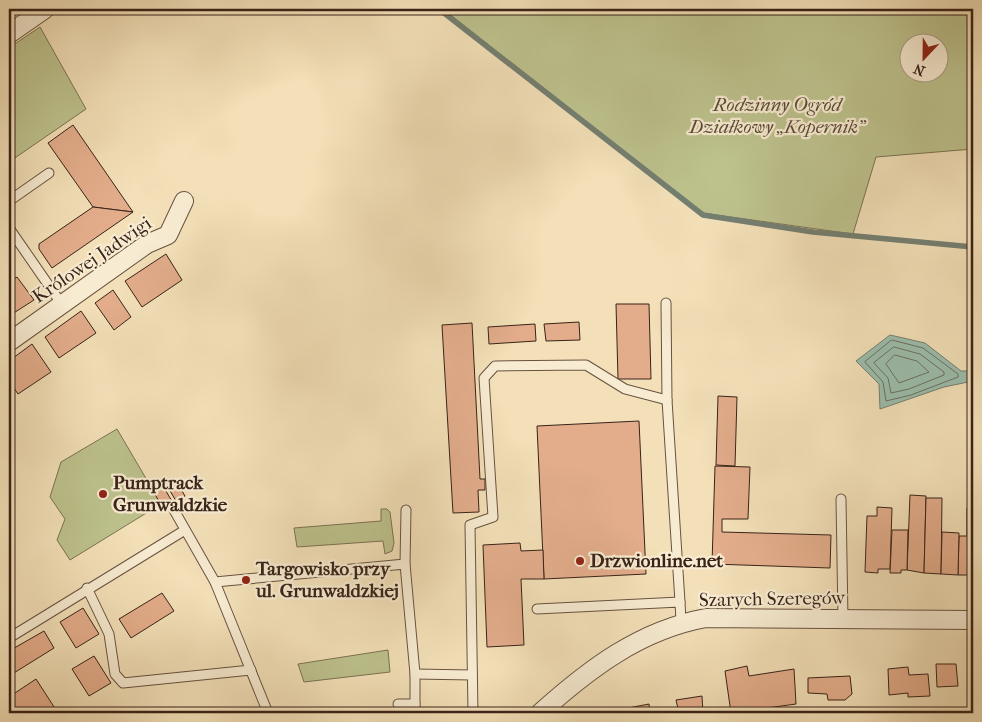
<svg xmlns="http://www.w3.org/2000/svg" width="982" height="722" font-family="'IM FELL French Canon',serif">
<rect width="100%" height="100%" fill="#f3e0b8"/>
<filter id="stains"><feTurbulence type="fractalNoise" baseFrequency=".004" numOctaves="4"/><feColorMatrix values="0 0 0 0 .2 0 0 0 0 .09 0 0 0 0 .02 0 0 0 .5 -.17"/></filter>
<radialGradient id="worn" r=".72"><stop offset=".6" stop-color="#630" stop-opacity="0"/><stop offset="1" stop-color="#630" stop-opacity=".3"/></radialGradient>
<g fill="#bdc28d" stroke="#7b7253" fill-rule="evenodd">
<path d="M443,9H973V149L876,157L853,234L702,213ZM940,42V72H910V42Z"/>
<polygon points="40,27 86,109 9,162 9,48"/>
<polygon points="117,429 161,504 70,560 57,540 65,519 50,497 61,462"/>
<polygon points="381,509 387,509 390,512 394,543 392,551 385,554 383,541 297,547 294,528 381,521"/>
<polygon points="388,650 390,672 304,682 298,664"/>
</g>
<polygon fill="#9bbdac" stroke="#747f71" points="890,335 925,343 961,371 973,371 973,381 944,387 880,409 879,384 856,361"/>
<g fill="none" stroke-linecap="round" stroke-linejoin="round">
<g stroke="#6a7062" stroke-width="1">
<polygon points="892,340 923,348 958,374 958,377 911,395 886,401 883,382 865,362"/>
<polygon points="894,347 920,354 944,372 944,375 909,389 891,393 888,378 874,363"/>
<polygon points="895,355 917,361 929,372 899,383 886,364"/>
</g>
<polyline stroke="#747f71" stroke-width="5.5" points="439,9 703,215 813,232 973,247"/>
</g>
<g fill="#e3ad8b" stroke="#392319">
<polygon points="73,125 133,212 93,207 48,143"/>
<polygon points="93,207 133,212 52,268 39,249 39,244"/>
<polygon points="166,254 182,280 142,307 125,281"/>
<polygon points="17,277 34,300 9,316 9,282"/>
<polygon points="113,290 131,317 114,330 95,303"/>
<polygon points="616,304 649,304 651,379 618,379"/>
<polygon points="81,311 96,333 59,358 45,337"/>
<polygon points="579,322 580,340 546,341 544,324"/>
<polygon points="472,323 480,479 485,479 485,490 478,490 479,512 453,513 442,325"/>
<polygon points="535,324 536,341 489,344 488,327"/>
<polygon points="32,344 51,372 18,394 9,381 9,361"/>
<polygon points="718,396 737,397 735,466 716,465"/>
<polygon points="639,421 646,574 544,579 537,426"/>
<polygon points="715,466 750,467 748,519 722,519 722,532 831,535 830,568 712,564"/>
<polygon points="175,479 185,496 176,501 166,484"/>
<polygon points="163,486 173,503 163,508 153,491"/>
<polygon points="910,495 926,496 924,573 907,570"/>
<polygon points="926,498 942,498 941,574 924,573"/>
<polygon points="877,507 892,508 890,569 878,569 878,573 865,572 867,516 877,516"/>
<polygon points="967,508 973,508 973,575 958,575 959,536 967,536"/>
<polygon points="892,530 908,530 907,570 901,570 901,573 890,573"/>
<polygon points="942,532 959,533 958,575 941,574"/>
<polygon points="520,543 521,551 543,550 544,579 521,579 524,645 487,647 483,545"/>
<polygon points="162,593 174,611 131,638 119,619"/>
<polygon points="83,608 99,634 76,648 60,622"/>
<polygon points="44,631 54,648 9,676 9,651"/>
<polygon points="94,656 111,683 89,696 72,669"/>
<polygon points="936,664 956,664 958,686 937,687"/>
<polygon points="747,666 749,676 794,669 796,704 731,713 725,671"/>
<polygon points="908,667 909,675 928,674 930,696 908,697 908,693 889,695 888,669"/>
<polygon points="850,676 852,694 845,700 828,700 827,694 808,693 808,678"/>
<polygon points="36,679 58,713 9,713 9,697"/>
<polygon points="702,696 703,713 679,713 676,700"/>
<polygon points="649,704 650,713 624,713 623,709"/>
<polygon points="623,709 624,713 603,713"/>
</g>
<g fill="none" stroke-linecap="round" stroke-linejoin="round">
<g stroke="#685241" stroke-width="11">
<g id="service">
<polyline points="9,201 49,173"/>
<polyline points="9,228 63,306"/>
<polyline points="666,303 667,400 680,602"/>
<polyline points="841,499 843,619"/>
<polyline points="174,510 215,582 268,713"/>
<polyline points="405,564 406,510"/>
<polyline points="215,582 405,564 415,674 415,713"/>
<polyline points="87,588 109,634 115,674 123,683 251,670"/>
<polyline points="537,609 680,602 681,622"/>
<polyline points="9,638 185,530"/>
<polyline points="415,674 472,675"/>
<polyline points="398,704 415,704"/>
<polyline points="473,713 470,525 493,517 484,378 495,366 586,365 625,389 667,400"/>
</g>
</g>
<g stroke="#685241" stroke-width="20">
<g id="minor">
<polyline points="9,34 45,9"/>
<polyline points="9,342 147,244 168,235 184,201"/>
<path d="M540,713C589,669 640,630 706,618L973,620"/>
</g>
</g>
<use href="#service" stroke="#f7ebd1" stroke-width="9"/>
<use href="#minor" stroke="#f7ebd1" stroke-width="18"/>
</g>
<g fill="#8f2418" stroke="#f7ebd1" stroke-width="2">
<circle cx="103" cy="494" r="5"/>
<circle cx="580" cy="561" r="5"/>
<circle cx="246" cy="580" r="5"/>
</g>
<g text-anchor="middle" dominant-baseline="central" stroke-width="4.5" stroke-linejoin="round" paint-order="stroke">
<g font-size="19" font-style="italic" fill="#5a4b36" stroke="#f7ebd1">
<text x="777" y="105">Rodzinny Ogród<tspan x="777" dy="22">Działkowy „Kopernik”</tspan></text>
</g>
<g font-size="19" fill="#392319" stroke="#f7ebd1">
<text transform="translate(92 260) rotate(-34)">Królowej Jadwigi</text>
<text transform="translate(772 599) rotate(-1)">Szarych Szeregów</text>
</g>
<g font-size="19" font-weight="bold" fill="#392319" stroke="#f7ebd1" text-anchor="start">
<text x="113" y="483">Pumptrack<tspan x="113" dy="22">Grunwaldzkie</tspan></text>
<text x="590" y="561">Drzwionline.net</text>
<text x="256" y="569">Targowisko przy<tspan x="256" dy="22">ul. Grunwaldzkiej</tspan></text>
</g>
</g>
<rect width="982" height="722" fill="none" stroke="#f3e0b8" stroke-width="30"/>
<rect x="10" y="10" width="962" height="702" fill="none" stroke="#392319" stroke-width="2.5"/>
<rect x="15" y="15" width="952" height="692" fill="none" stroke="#392319"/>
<g transform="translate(924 58) rotate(202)"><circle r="24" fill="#f7ebd1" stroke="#ab9b87"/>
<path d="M0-4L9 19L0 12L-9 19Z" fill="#8f2418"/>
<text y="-8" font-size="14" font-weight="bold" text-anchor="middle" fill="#392319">N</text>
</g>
<rect width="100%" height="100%" filter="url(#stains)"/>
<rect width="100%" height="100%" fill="url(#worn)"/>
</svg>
